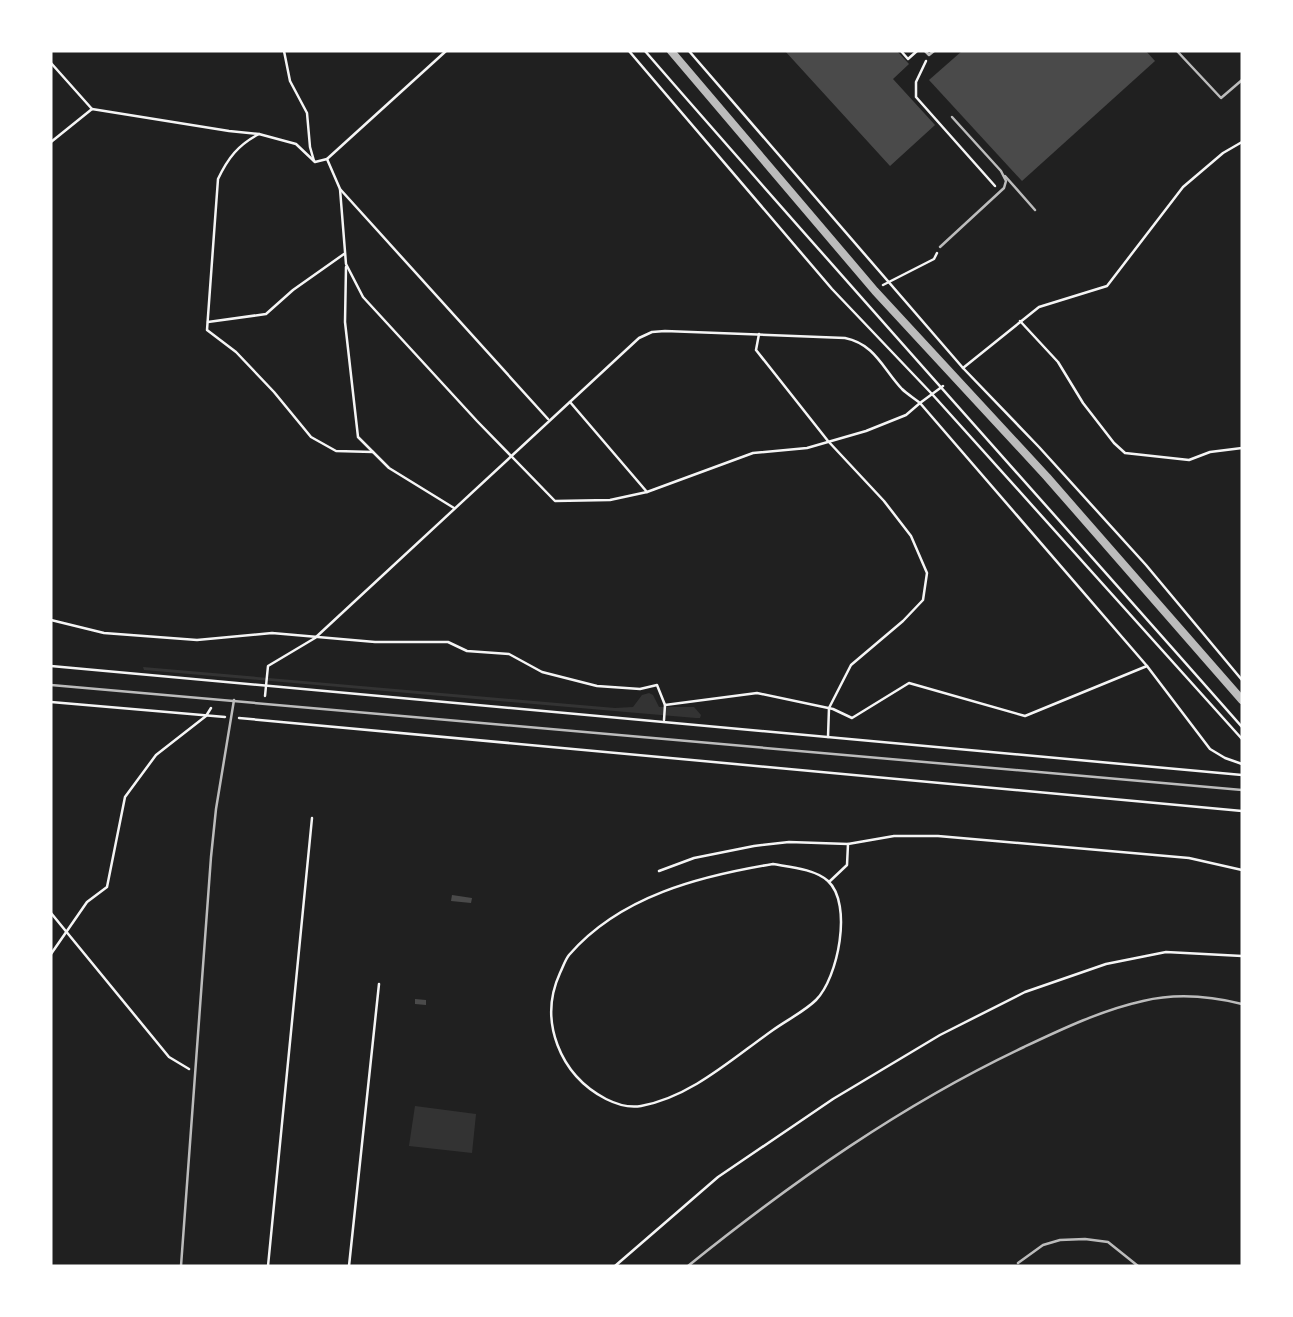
<svg xmlns="http://www.w3.org/2000/svg" width="1293" height="1317" font-family="'Alegreya Sans',sans-serif">
<rect width="100%" height="100%" fill="#111"/>
<rect fill="#202020" x="51" y="51" width="1191" height="1215"/>
<g fill="#333">
<polygon points="143,667 615,708 633,707 642,695 649,693 653,695 659,707 694,707 701,715 700,718 696,718 626,712 144,670"/>
<polygon points="415,1106 476,1114 472,1153 409,1146"/>
</g>
<g fill="#4a4a4a">
<polygon points="785,51 897,51 909,64 893,79 935,125 890,166"/>
<polygon points="962,51 1146,51 1155,61 1022,181 929,80"/>
<polygon points="452,895 472,898 471,903 451,901"/>
<polygon points="415,999 426,1000 426,1005 415,1004"/>
</g>
<g fill="none" stroke-linecap="round" stroke-linejoin="round">
<g stroke="#f5f5f5" stroke-width="2.5">
<polyline points="284,51 290,81 307,113 310,147 314,161"/>
<polyline points="629,51 832,289 932,394 1242,739"/>
<path d="M645,51C842,278 1043,501 1242,727"/>
<polyline points="689,51 963,368 1039,447 1146,565 1242,680"/>
<polyline points="901,51 908,59 917,51"/>
<polyline points="926,61 916,82 916,97 995,186"/>
<polyline points="51,63 92,109"/>
<polyline points="51,142 92,109 229,131 259,134"/>
<polyline points="327,159 340,189 548,419"/>
<polyline points="340,189 346,264 363,297 477,421 555,501 610,500 647,492 753,453 807,448 866,431 906,415 920,403 1147,666 1210,749 1225,758 1242,764"/>
<polyline points="346,267 345,322 358,437 389,468 454,508"/>
<polyline points="883,285 934,259 937,253"/>
<polyline points="1020,321 1058,362 1083,403 1114,443 1125,453 1189,460 1210,452 1242,448"/>
<polyline points="208,322 266,314 293,290 344,254"/>
<polyline points="759,334 756,350 828,441 884,501 911,536 927,573 923,600 903,621 851,665 829,708 828,737"/>
<polyline points="963,368 1039,307 1107,286 1183,187 1223,153 1242,142"/>
<polyline points="570,402 647,492"/>
<path d="M373,452L336,451L311,437L274,392L236,352L207,330L218,179C228,158 238,145 259,134L296,144L315,162L327,159L446,51"/>
<polyline points="51,620 104,633 197,640 272,633 375,642 448,642 467,651 509,654 542,672 597,686 640,689 657,685 665,705 664,720"/>
<polyline points="51,666 1242,775"/>
<path d="M265,696L268,666L315,638L639,338L652,332L665,331L845,338C875,344 883,369 902,389C907,394 914,398 920,403L943,386"/>
<polyline points="51,702 225,717"/>
<polyline points="665,705 757,693 833,709 852,718 909,683 1025,716 1147,666"/>
<polyline points="239,718 1242,811"/>
<path d="M773,864C790,867 815,869 828,881C853,904 838,978 816,1000C805,1011 787,1020 773,1030C733,1058 691,1097 641,1106C630,1108 616,1104 606,1099C560,1075 538,1021 560,973C563,967 565,960 569,955C620,896 700,876 773,864Z"/>
<polyline points="659,871 694,858 754,846 789,842 848,844 894,836 938,836 1189,858 1242,870"/>
<polyline points="829,882 847,865 848,844"/>
<polyline points="51,913 169,1057 189,1069"/>
<polyline points="51,954 87,902 107,887 125,797 156,755 206,716 211,708"/>
<polyline points="268,1266 312,818"/>
<polyline points="349,1266 379,984"/>
<polyline points="615,1266 718,1177 833,1099 940,1035 1025,992 1106,964 1166,952 1242,956"/>
</g>
<g stroke="#bcbcbc" stroke-width="2.5">
<polyline points="925,51 929,55 934,51"/>
<polyline points="1177,51 1221,98 1242,80"/>
<polyline points="1005,176 1035,210"/>
<polyline points="940,247 1004,188 1006,181 1001,171 952,117"/>
<polyline points="51,685 1242,790"/>
<polyline points="1018,1263 1043,1245 1060,1240 1085,1239 1108,1242 1138,1266"/>
<polyline points="181,1266 211,857 216,809 234,700"/>
<path d="M688,1266C792,1182 903,1104 1024,1047C1062,1029 1102,1010 1143,1001C1176,993 1210,996 1242,1004"/>
</g>
<polyline stroke="#bcbcbc" stroke-width="8" points="671,51 875,291 1047,477 1242,700"/>
</g>
<rect width="1293" height="1317" fill="none" stroke="#ffffff" stroke-width="105"/>
</svg>
